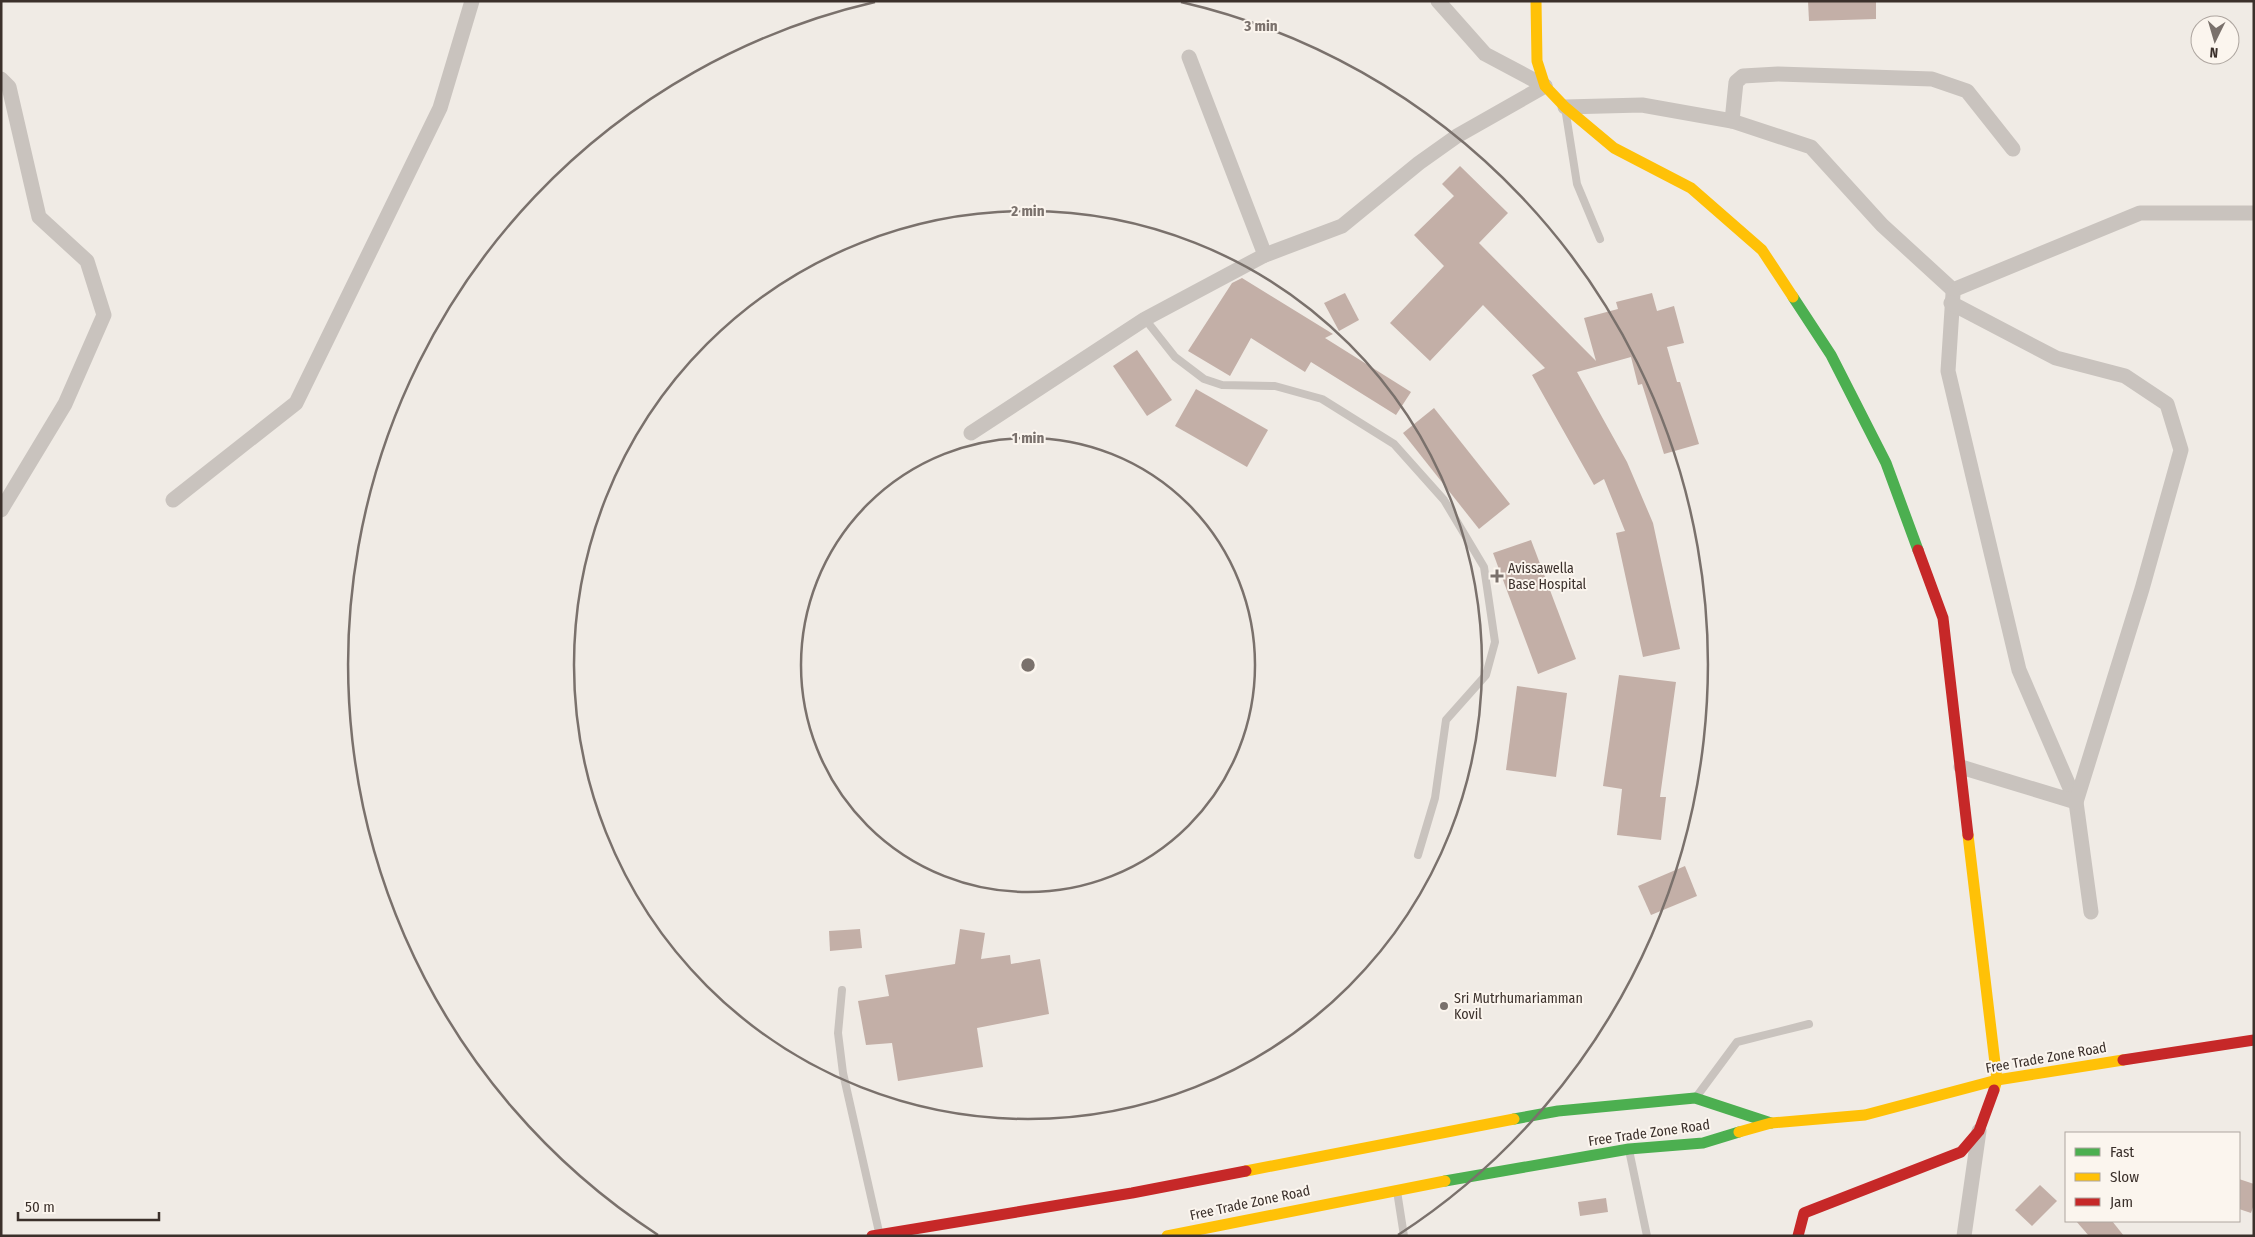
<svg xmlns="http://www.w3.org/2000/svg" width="2255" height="1237" font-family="'Fira Sans Condensed',sans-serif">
<rect width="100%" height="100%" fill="#f0ebe5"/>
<g fill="#c3afa7">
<polygon points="1808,1 1876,1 1876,19 1809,21"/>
<polygon points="1460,166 1508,213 1479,243 1596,361 1584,318 1618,309 1616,302 1652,293 1657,311 1674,306 1684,343 1667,347 1677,382 1680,382 1699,444 1664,454 1642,384 1638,385 1631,357 1577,372 1627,462 1653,523 1680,649 1643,657 1616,533 1625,531 1604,479 1594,485 1532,375 1545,368 1483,305 1430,361 1390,323 1444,266 1414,235 1454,196 1442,184"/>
<polygon points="1242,278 1333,334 1325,338 1411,392 1396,415 1311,362 1305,372 1251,338 1230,376 1188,351 1232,283"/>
<polygon points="1345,293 1359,320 1339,331 1324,303"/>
<polygon points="1137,350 1172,400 1147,416 1113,366"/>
<polygon points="1196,389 1268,430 1247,467 1175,426"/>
<polygon points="1434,408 1510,504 1479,529 1403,433"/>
<polygon points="1531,540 1576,659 1538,674 1493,553"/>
<polygon points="1619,675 1676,682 1660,797 1666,797 1661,840 1617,835 1622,789 1603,786"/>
<polygon points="1517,686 1567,693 1556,777 1506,770"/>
<polygon points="1685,866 1697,896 1651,915 1638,886"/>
<polygon points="860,929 862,948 830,951 829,931"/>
<polygon points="960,929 985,933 981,959 1010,955 1011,964 1040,959 1049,1014 977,1028 983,1067 898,1081 892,1043 866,1045 858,1001 889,996 885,975 955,964"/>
<polygon points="2239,1179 2254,1184 2254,1204 2251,1213 2239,1209"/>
<polygon points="2040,1185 2057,1201 2032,1226 2015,1210"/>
<polygon points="1606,1198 1608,1212 1580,1216 1578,1202"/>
<polygon points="2076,1221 2112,1221 2124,1236 2089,1236"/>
</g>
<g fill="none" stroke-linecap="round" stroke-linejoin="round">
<g stroke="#c9c3be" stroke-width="8">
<polyline points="1566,114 1577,184 1600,239"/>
<polyline points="1145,319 1175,357 1204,379 1222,385 1275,386 1322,399 1394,444 1444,500 1484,567 1495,642 1486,675 1446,720 1435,798 1418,855"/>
<polyline points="842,990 838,1033 843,1073 879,1232"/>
<polyline points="1697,1096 1737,1042 1809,1024"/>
<polyline points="1629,1150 1647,1236"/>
<polyline points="1397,1191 1404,1236"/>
</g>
<g stroke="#c9c3be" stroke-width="15">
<polyline points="1438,1 1485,54 1545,86"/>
<polyline points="1189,57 1265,255"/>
<polyline points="1,79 9,87 39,217 87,261 104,315 65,404 1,510"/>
<polyline points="1565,107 1642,105 1732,121 1811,147 1882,225 1953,290 2140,213 2254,213"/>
<polyline points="1732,121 1736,82 1743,76 1778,74 1932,79 1967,91 2013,149"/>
<polyline points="1953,294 1948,371 2019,670 2076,802 2091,912"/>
<polyline points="1951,303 2056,358 2125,376 2167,404 2181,450 2142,589 2076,802 1961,767"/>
<polyline points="971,433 1145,319 1265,255 1342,226 1419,163 1457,136 1545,86"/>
<polyline points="173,500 296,403 440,108 472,1"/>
<polyline points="1964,1236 1979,1131"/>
</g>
<g stroke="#4caf50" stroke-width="11">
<polyline points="1793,297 1831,355 1886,463 1918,550"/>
<polyline points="1514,1119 1558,1111 1695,1098 1771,1123"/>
<polyline points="1445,1181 1629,1149 1703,1143 1739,1132"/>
</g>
<g stroke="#ffc107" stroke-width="11">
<polyline points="1536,1 1537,61 1545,86 1565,107 1614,148 1691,188 1762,250 1793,297"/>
<polyline points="1968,835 1997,1080 1994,1090"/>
<polyline points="1739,1132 1771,1123 1865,1115 1997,1080 2123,1060"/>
<polyline points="1246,1171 1514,1119"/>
<polyline points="1167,1236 1445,1181"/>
</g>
<g stroke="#c62828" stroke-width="11">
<polyline points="1918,550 1943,618 1968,835"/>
<polyline points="2123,1060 2254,1040"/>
<polyline points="872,1236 1132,1193 1246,1171"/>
<polyline points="1798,1236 1804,1213 1961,1152 1979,1131 1994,1090"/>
</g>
</g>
<g fill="none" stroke="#7a716c" stroke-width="2.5">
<circle cx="1028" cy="665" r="227"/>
<circle cx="1028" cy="665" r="454"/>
<path d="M658 1235A680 680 0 0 1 875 2M1181 2A680 680 0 0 1 1398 1235"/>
</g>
<g fill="#7a716c" stroke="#fbf5ee" stroke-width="2">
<path d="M1494.5 568.5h5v5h5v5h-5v5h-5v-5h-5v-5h5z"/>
<circle cx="1444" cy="1006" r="5"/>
</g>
<g text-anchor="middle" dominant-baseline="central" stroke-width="4" stroke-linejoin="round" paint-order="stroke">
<g font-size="14" fill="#3b302b" stroke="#fbf5ee" text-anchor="start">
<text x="1508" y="568">Avissawella<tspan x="1508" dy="16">Base Hospital</tspan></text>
<text x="1454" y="998">Sri Mutrhumariamman<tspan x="1454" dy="16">Kovil</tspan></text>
</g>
<g font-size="14" fill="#3b302b" stroke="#fbf5ee">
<text transform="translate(2046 1058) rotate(-10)">Free Trade Zone Road</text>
<text transform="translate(1649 1133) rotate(-8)">Free Trade Zone Road</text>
<text transform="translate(1250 1203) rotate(-12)">Free Trade Zone Road</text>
</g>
</g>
<circle cx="1028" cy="665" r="8" fill="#7a716c" stroke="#fbf5ee" stroke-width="2.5"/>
<g font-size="15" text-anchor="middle" font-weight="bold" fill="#7a716c" stroke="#fbf5ee" stroke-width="4" stroke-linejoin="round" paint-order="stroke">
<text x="1261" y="31">3 min</text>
<text x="1028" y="216">2 min</text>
<text x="1028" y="443">1 min</text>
</g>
<rect width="2255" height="1237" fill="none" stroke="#3b302b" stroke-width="5"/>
<rect x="2065" y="1132" width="175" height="90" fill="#fbf5ee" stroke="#aea6a0"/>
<rect x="2075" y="1148" width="25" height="8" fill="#4caf50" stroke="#aea6a0"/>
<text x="2110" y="1157" font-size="15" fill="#3b302b">Fast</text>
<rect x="2075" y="1173" width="25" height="8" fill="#ffc107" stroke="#aea6a0"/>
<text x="2110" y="1182" font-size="15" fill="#3b302b">Slow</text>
<rect x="2075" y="1198" width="25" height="8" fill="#c62828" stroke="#aea6a0"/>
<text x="2110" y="1207" font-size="15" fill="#3b302b">Jam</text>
<g transform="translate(2215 40) rotate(185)"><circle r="24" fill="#fbf5ee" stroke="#aea6a0"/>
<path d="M0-4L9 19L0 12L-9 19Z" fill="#7a716c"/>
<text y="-8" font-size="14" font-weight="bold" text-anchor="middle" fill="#3b302b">N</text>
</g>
<path d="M18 1212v8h141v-8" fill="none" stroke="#3b302b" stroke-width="2.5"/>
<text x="25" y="1212" font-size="15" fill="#3b302b" stroke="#fbf5ee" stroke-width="4" paint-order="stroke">50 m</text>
</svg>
